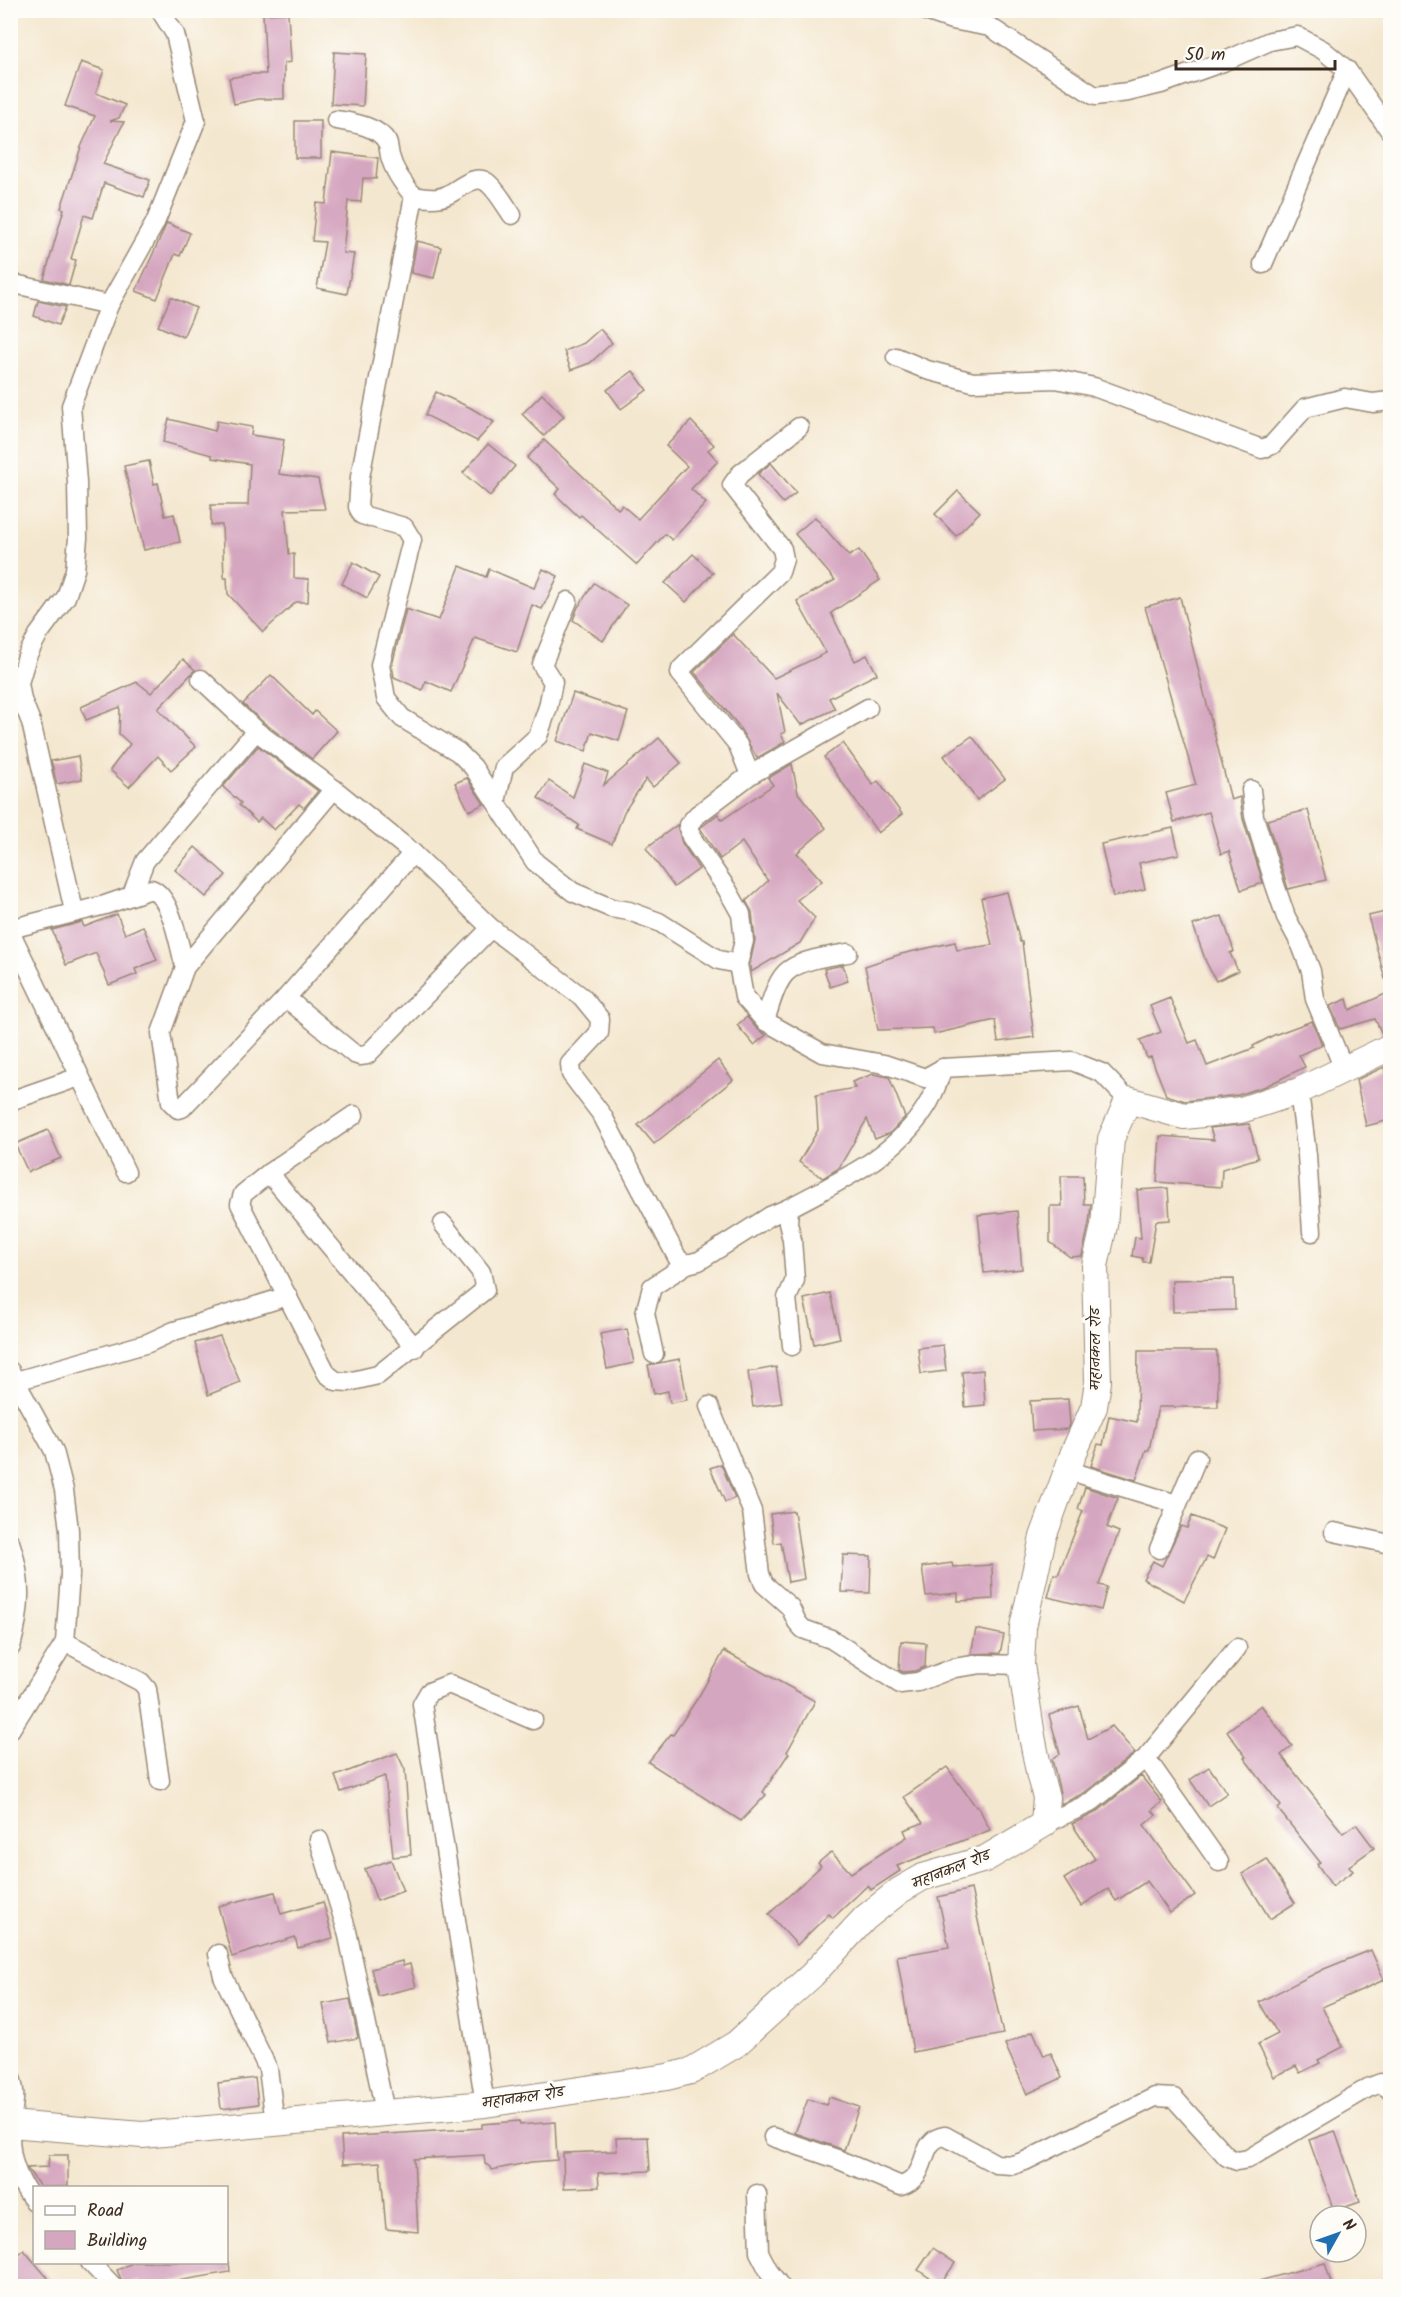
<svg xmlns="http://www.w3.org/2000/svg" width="1401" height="2297" font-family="Kalam,'Playpen Sans Deva',sans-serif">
<rect width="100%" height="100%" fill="#fdfcf7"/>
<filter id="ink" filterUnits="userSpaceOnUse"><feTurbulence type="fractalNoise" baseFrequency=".0167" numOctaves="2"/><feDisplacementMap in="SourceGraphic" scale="12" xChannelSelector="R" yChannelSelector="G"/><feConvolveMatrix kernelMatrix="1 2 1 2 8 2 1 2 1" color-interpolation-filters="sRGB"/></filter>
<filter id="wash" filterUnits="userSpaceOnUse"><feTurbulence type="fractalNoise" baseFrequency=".008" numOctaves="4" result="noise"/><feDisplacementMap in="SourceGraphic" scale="24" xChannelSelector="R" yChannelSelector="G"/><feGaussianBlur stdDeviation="1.35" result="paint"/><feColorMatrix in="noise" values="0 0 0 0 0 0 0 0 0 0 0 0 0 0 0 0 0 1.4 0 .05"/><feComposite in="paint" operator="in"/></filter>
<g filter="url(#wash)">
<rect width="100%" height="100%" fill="#f4e7cf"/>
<g id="blocks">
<g fill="#d5a6c0">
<polygon points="288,13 291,62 284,63 284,99 258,99 234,104 229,78 251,74 266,74 263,14"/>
<polygon points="334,52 366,54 363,106 331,104"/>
<polygon points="81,62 104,70 96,93 125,105 119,118 110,121 124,122 103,164 150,180 144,197 104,183 93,218 84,215 71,259 76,260 69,285 44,279 64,209 61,208 81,147 95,116 65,106"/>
<rect x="295" y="121" width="26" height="37"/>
<polygon points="332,152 378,158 376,179 363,178 361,202 348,201 343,253 354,254 347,294 317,288 325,242 312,241 316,203 326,204"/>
<polygon points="167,223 190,233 180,256 175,254 157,299 136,291"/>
<polygon points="417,241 441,247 434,278 411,273"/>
<polygon points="171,297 196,308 183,337 158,326"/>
<polygon points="38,301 66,307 58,325 34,316"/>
<polygon points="600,329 612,343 590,363 571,370 564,351 584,343"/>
<polygon points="633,371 647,390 621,409 607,390"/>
<polygon points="436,392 471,408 494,422 477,441 425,415"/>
<polygon points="542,394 564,416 544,436 522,414"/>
<polygon points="169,419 215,431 217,421 252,427 251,435 284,440 279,474 318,479 325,509 285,510 289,554 294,554 294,578 309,579 308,602 296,602 263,632 228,594 227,578 224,578 222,525 211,525 211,505 248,505 250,464 212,458 212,455 163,442"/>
<polygon points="691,421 714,445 708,450 718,461 691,489 706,503 672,540 665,534 637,565 581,515 579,517 555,494 560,489 527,458 544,440 618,509 622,505 638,519 687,466 666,446"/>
<polygon points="488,444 515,466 490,496 463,473"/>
<polygon points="149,461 154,484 158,483 165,516 174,514 180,542 144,550 124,466"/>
<polygon points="771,463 796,493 783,503 758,474"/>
<polygon points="958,491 980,512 956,536 935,514"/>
<polygon points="815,517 849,556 859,550 880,580 831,613 855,661 867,655 877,674 829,698 835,709 801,725 777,693 785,732 781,734 785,742 757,758 738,725 694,672 733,634 774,678 826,653 797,601 835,580 795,534"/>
<polygon points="693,554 713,573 686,602 665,583"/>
<polygon points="353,562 379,577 367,598 342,584"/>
<polygon points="460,566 486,577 489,569 534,588 543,569 558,576 542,609 532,605 517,652 475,638 451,692 426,681 422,690 394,677 392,665 406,609 439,620"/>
<polygon points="594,583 627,605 603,641 573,620 578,607"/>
<polygon points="1180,597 1231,800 1240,797 1243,819 1263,883 1241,890 1229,851 1221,854 1209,812 1174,822 1166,793 1196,785 1145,607"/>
<polygon points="183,659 195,670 158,709 196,747 171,770 158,756 129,787 110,770 130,744 119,734 120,707 86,720 81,707 137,682 151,693"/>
<polygon points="271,675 312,715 315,711 337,731 312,759 263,722 243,704"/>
<polygon points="573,693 628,712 619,741 592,732 586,751 557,741"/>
<polygon points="972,736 1005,779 977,800 944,756"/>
<polygon points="659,738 681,763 653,787 646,779 624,812 612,844 577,829 579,825 538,798 549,781 573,797 585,764 608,773 604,785"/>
<polygon points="843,743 873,785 878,781 902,814 878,833 824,757"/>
<polygon points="258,746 318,791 304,808 299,804 274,830 261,818 257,822 239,805 241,803 223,787"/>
<polygon points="78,756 82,779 57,784 51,761"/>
<polygon points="792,764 798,793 826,828 797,853 822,881 797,900 815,918 800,943 751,972 750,964 755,940 752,912 746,901 768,881 742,842 720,859 700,828 718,814 722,820 773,785 768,778"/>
<polygon points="467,778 484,804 469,811 455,783"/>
<polygon points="1308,810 1326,880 1288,889 1267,820"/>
<polygon points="677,825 682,843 699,869 674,887 646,848"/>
<polygon points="1173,828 1179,854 1139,863 1145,889 1113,897 1101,844"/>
<polygon points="195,847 226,875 206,897 175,870"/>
<polygon points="1007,892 1020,942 1022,942 1034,1037 998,1042 995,1020 934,1034 933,1028 878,1030 865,966 901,954 955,942 957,950 992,945 981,898"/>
<polygon points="1390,911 1390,978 1385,979 1368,916"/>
<polygon points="117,914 125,934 143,926 157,960 135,969 137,974 109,985 96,953 66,965 52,930 82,922 84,927"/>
<polygon points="1222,916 1234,951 1230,953 1238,971 1216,981 1206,962 1193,925"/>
<polygon points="843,965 848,981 830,987 824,969"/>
<polygon points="1390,992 1390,1032 1382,1034 1375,1019 1340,1029 1330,1006 1347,999 1350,1010"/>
<polygon points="1170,998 1189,1043 1197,1040 1207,1066 1254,1048 1253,1046 1274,1035 1312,1021 1322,1045 1299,1055 1305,1067 1266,1086 1238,1095 1185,1101 1166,1095 1151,1057 1147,1058 1140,1040 1161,1032 1150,1006"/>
<polygon points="747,1017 757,1029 766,1035 754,1045 737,1025"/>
<polygon points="718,1060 733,1080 654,1144 638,1125"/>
<polygon points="1384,1067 1390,1099 1390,1120 1366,1126 1356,1080"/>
<polygon points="873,1074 889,1077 905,1117 890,1133 875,1139 867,1119 839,1168 823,1178 799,1162 818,1130 816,1095 855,1088 852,1082"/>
<polygon points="1249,1124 1258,1158 1222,1169 1221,1187 1157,1182 1160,1136 1214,1140 1210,1128"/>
<polygon points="48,1130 61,1158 28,1172 15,1144"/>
<polygon points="1061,1176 1083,1176 1084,1204 1091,1204 1089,1224 1082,1256 1070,1257 1050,1242 1050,1206 1062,1206"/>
<polygon points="1168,1188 1170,1220 1156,1221 1149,1262 1143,1262 1142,1258 1132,1256 1135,1237 1141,1238 1137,1190"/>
<polygon points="1017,1211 1022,1269 984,1273 978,1215"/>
<polygon points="1234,1279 1235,1310 1173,1312 1172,1280"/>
<polygon points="830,1293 840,1338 814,1344 804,1299"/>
<polygon points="627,1329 634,1363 607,1369 600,1334"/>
<polygon points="220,1336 240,1382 208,1395 195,1343"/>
<polygon points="943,1345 946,1371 921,1374 918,1348"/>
<polygon points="1138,1351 1217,1351 1218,1407 1158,1407 1149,1450 1146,1450 1136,1480 1091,1466 1098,1444 1103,1445 1109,1416 1137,1422"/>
<polygon points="680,1359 687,1400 670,1403 668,1391 654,1394 648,1365"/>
<polygon points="776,1367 782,1403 753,1407 748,1372"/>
<polygon points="983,1370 985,1405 965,1407 962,1372"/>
<polygon points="1068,1399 1070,1425 1068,1429 1032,1431 1030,1401"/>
<polygon points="721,1464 735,1498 725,1502 710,1468"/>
<polygon points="1085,1487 1118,1498 1107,1527 1119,1532 1099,1585 1107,1587 1101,1610 1048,1597 1054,1574 1058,1575 1083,1511 1078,1509"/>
<polygon points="794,1511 804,1579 788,1582 781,1542 774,1543 770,1514"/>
<polygon points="1192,1516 1225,1529 1213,1560 1207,1557 1184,1601 1143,1579 1153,1561 1162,1566 1181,1526 1187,1528"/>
<polygon points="843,1555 871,1556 870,1593 841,1592"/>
<polygon points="952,1563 953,1567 992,1565 993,1599 958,1601 958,1593 926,1596 922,1567"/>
<polygon points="976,1629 1004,1635 1000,1653 971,1654"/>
<polygon points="901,1641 926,1643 925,1667 915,1671 903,1672 899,1670"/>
<polygon points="724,1651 815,1701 787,1752 789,1753 763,1792 766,1795 741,1821 648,1762 671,1734 673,1735 699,1696"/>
<polygon points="1261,1705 1292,1746 1281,1755 1306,1787 1343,1833 1356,1824 1374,1848 1349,1866 1353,1871 1332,1886 1317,1864 1320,1862 1278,1809 1281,1806 1244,1758 1246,1757 1227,1731"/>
<polygon points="1079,1706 1088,1739 1112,1726 1135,1753 1084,1793 1061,1804 1060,1793 1052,1759 1060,1754 1049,1715"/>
<polygon points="397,1753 405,1770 411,1855 393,1857 385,1776 341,1792 335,1776"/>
<polygon points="947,1767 976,1807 978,1806 990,1830 897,1866 900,1871 871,1890 868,1885 833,1918 829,1914 797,1945 769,1914 821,1866 818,1863 831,1852 851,1873 907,1837 904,1830 923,1823 904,1797"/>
<polygon points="1209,1767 1227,1793 1208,1806 1190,1780"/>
<polygon points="1141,1776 1162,1802 1152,1810 1156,1815 1144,1825 1195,1895 1170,1913 1147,1881 1116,1901 1108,1889 1081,1906 1064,1879 1095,1859 1072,1824 1097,1812"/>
<polygon points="1267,1859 1295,1903 1270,1919 1242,1874"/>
<polygon points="391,1860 403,1891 377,1901 365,1869"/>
<polygon points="971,1889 1003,2034 913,2052 897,1956 949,1947 938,1897"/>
<polygon points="275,1892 281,1914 323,1902 333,1938 298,1948 295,1937 232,1957 218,1906"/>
<polygon points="1371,1950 1384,1980 1322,2007 1343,2047 1318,2060 1320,2063 1300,2073 1296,2066 1274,2077 1258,2044 1278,2034 1259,2002 1324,1969"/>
<polygon points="402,1961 403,1966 410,1964 416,1987 378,1996 371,1969"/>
<polygon points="350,1999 358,2038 331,2043 323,2004"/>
<polygon points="1033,2031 1044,2056 1051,2053 1062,2078 1027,2094 1005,2044"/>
<polygon points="255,2078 258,2104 221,2109 218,2083"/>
<polygon points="829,2097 859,2107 844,2150 795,2133 808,2099 826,2105"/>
<polygon points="519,2121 520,2125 555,2122 557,2160 531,2162 492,2170 491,2167 485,2164 484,2155 414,2159 418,2232 386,2229 380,2162 343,2164 341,2137 482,2128 482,2124"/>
<polygon points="1335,2131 1360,2202 1334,2211 1309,2140"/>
<polygon points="648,2137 650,2171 598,2173 599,2187 564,2188 563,2153 617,2151 616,2138"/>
<polygon points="49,2155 68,2155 68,2187 40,2187 27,2168 48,2167"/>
<polygon points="933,2248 955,2263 940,2285 918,2270"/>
<polygon points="24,2250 34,2262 55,2286 10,2286 10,2261"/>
<polygon points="134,2262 229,2262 230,2272 171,2282 173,2286 142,2286 140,2280 124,2286 117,2270"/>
<polygon points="1325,2263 1332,2286 1260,2286 1259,2281"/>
</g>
</g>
</g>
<g filter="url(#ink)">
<use href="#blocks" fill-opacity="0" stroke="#988876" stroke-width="1.5"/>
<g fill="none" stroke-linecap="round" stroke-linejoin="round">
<g stroke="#988876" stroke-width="21">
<g id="minor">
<polyline points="923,10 952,20 990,27 1095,96 1128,92 1161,84 1223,62 1270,41 1297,36 1323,50 1347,70 1390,131"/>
<path d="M336,120C353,123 378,126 387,142C389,146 389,152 390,156C394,172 403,184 414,196"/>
<path d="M512,215C505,205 498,192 489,184C476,171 459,190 447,195C438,200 424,198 414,196L360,477L358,507L362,515L404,527L412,540L380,665L386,698L402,718L458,752L473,767L535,862L573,892L611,908L629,911L659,922L719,960L738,964"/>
<polyline points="1263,264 1347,70"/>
<polyline points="10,283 109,305"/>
<polyline points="896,357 927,370 973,382 1056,379 1094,387 1262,449 1272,445 1305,408 1345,398 1373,403 1390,401"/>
<polyline points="799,427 740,474 732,485 782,549 784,559 780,572 681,669 680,673 738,745 750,775 697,815 688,825 691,837 727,889 741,914 744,941 738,964 744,997 765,1021 822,1053 884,1064 925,1078 943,1068 1072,1061 1102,1073 1128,1100"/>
<polyline points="201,679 256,731 334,789 413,853 491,928 582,997 600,1019 599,1033 570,1064 571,1074 602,1115 678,1259 687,1264 699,1261 770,1216 789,1208"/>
<polyline points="750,775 868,708"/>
<polyline points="334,789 185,967 161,1033 171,1102 178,1109 182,1108 286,998 413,853"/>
<polyline points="1251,790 1254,816 1274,882 1286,917 1301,945 1311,971 1315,999 1344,1069"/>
<polyline points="496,802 504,767 538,736 548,707 553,682 542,665 568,601"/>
<polyline points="132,894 145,861 256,731"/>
<polyline points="74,911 31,722 22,700 19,683 27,656 38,635 66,597 75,570 78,538 77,482 71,406 109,305 155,223 196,121 175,34 160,10"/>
<path d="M10,929L105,905L151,889C172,896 179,947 185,967"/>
<polyline points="10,931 126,1172"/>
<polyline points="286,998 354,1054 360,1056 367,1055 491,928"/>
<path d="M765,1021C770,1006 776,979 789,970C804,959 829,956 848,953"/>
<polyline points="1299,1091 1307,1155 1312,1232"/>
<polyline points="10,1101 79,1077"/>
<polyline points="354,1115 269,1173 243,1194 240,1204 327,1374 336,1381 348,1382 378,1375 485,1290 481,1272 443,1224"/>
<polyline points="269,1173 415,1348"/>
<path d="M792,1346L787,1298L795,1280L792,1240L788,1223L789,1208C839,1181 895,1157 926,1107C934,1095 938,1081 943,1068"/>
<polyline points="654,1354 645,1313 652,1287 687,1264"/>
<polyline points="10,1371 54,1451 64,1490 69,1530 70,1575 65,1642 10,1730"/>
<polyline points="16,1381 148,1343 174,1331 288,1296"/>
<polyline points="709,1406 752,1511 760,1574 764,1584 790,1607 797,1622 803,1629 831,1639 900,1684 918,1682 954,1668 981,1664 1021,1665"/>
<polyline points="1067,1470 1177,1504"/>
<polyline points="1334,1532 1390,1544"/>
<path d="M10,1542C23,1579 21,1610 11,1647"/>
<polyline points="1159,1549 1197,1458"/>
<polyline points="65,1642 141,1682 147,1689 160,1781"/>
<polyline points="1146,1758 1219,1862"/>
<polyline points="1044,1824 1090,1803 1146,1758 1237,1648"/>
<polyline points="319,1840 347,1931 385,2112"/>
<polyline points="218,1954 223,1976 268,2069 275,2123"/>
<path d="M10,2074C17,2096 14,2099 11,2121C7,2152 15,2178 34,2201"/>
<polyline points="485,2104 422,1704 429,1692 449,1684 533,1720"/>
<path d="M773,2137L837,2159L901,2186C932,2176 916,2140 945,2136L996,2164L1013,2165L1025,2161L1155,2097L1174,2098L1227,2157L1237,2161L1248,2159L1368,2088L1381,2083L1390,2090"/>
<polyline points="757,2194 759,2252 770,2273 780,2286"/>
<polyline points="90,2262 113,2286"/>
</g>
</g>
<g stroke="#988876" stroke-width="28">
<polyline id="secondary" points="10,2124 142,2135 485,2104 667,2077 691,2071 736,2044 812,1975 865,1918 899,1891 923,1877 985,1859 1044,1824 1046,1797 1040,1777 1032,1736 1021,1665 1023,1627 1043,1537 1074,1452 1094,1407 1098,1382 1095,1266 1104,1226 1111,1139 1128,1100 1184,1116 1241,1110 1299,1091 1390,1047"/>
</g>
<use href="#minor" stroke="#fff" stroke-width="18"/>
<use href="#secondary" stroke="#fff" stroke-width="26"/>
</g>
</g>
<g text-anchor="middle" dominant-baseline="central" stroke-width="6" stroke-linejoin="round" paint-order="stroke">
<g font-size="16" fill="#3b2a1e" stroke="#fdfcf7">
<text transform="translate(1095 1349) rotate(-90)">महानकल रोड</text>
<text transform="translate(951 1870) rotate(-21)">महानकल रोड</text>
<text transform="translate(523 2098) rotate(-8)">महानकल रोड</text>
</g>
</g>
<rect width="1401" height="2297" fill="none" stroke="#fdfcf7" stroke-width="36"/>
<rect x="33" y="2186" width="195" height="78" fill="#fdfcf7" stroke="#afa8a0" stroke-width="1.5"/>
<rect x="45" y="2206" width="30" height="9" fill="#ffffff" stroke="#afa8a0" stroke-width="1.5"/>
<text x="87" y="2216" font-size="18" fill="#3b2a1e">Road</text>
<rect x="45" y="2231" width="30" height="18" fill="#d5a6c0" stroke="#afa8a0" stroke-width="1.5"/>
<text x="87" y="2246" font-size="18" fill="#3b2a1e">Building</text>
<g transform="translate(1338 2234) rotate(50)"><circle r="28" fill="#fdfcf7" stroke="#afa8a0" stroke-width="1.5"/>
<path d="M0-4.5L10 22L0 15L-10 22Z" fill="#1f6fb2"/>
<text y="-9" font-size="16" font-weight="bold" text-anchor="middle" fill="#3b2a1e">N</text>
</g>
<path d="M1176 60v9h159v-9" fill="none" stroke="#3b2a1e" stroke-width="3"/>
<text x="1185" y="60" font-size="18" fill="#3b2a1e" stroke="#fdfcf7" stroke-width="4.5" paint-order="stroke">50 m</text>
</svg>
